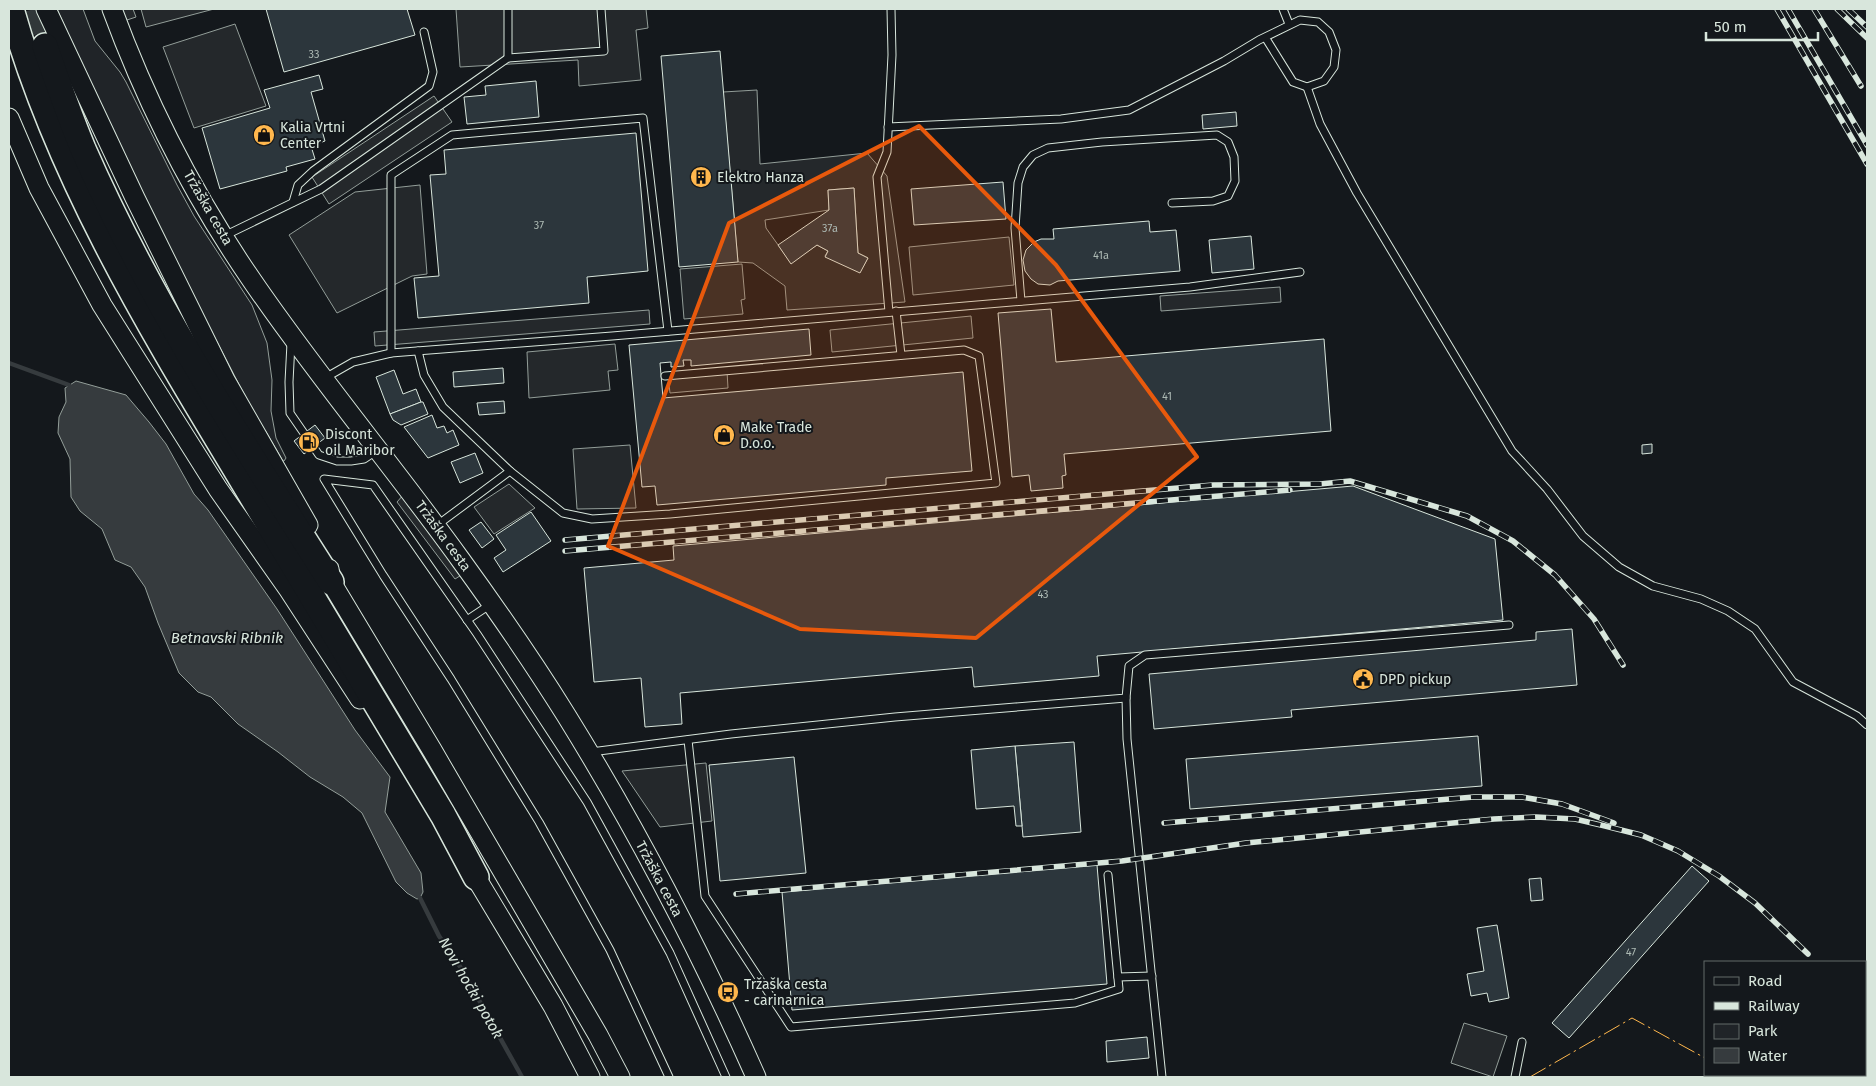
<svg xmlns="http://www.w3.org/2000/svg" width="1876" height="1086" font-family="'Fira Sans',sans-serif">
<rect width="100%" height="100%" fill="#14181c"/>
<path fill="#202428" stroke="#939e99" d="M57,9H83L95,41L120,72L126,82L177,185L194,216L252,305L267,343L272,380L271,411L276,438L286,458L284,461H283L265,430H263C190,292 120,152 57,9Z"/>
<g fill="#24282b" stroke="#939e99" fill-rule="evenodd">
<polygon points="120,9 133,9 136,17 124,21"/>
<polygon points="141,9 214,9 146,27"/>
<polygon points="456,9 646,9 648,28 636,30 641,80 579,86 578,60 460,67"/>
<polygon points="235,24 266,106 194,128 163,47"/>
<path d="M757,90L760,164L867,153L887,176L905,302L787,310L785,286L753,263L738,262L723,92ZM854,188L858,253L868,258L860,272L825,256L828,251L817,245L791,263L766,228L765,220L829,210L828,190Z"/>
<polygon points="434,96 452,122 329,204 312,177"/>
<polygon points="420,185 427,274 412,276 337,313 289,235 355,192"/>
<polygon points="1009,237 1014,285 913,295 909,247"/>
<polygon points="742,264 745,299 741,300 743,314 684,319 680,269"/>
<polygon points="1280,287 1281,302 1161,311 1160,296"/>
<polygon points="649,310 650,324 375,346 374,332"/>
<polygon points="971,316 973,338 832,352 830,330"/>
<polygon points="615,344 618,370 608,371 610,390 529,398 527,352"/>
<polygon points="727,371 728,388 670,393 668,376"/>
<polygon points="630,445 636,508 577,509 573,449"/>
<polygon points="509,484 535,508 494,534 474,507"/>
<polygon points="404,494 463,574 455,579 397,502"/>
<polygon points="706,763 712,821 660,827 622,771"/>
<polygon points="1464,1023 1507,1036 1493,1077 1451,1063"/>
</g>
<polygon fill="#363b3e" stroke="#939e99" points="76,381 126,395 149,422 166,444 194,494 208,510 277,609 355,730 390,777 385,812 421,873 423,892 420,898 417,899 407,893 396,882 362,813 343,797 310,777 278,752 238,724 211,697 198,692 179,673 158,623 145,587 131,567 115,560 102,529 80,511 71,497 70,459 58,433 59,417 66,402 65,388"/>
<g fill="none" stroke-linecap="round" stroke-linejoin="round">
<g stroke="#363b3e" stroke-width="4.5">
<polyline points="9,363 69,385"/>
<polyline points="420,898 439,936 461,968 522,1077"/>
</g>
</g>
<g fill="#2c363c" stroke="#d8e6dc">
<polygon points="266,9 407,9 415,35 284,72"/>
<polygon points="720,51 738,262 679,267 661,56"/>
<polygon points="319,75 323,89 311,92 325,141 311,146 315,159 286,167 287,171 220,189 202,128 270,108 264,90"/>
<polygon points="536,81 539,117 467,124 464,97 486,95 485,86"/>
<polygon points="1236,112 1237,126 1203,129 1202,115"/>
<polygon points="636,133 648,271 587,277 589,303 418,318 414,278 439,276 430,175 446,174 444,150"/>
<polygon points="1003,182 1006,219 914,225 911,189"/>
<polygon points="854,188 858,253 868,258 860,273 825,257 828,251 817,245 791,264 778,245 829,210 828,190"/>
<polygon points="1149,221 1150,232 1176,230 1180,271 1058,281 1050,285 1038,284 1031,279 1025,271 1023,260 1026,250 1034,242 1041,239 1054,239 1053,229"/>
<polygon points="1251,236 1254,269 1212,273 1209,240"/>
<polygon points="1051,309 1056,362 1324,339 1331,431 1064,454 1066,475 1062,476 1063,488 1031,491 1029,475 1012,477 998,313"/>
<polygon points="809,329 811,355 691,366 691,360 683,360 684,366 671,367 671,362 660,363 663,398 963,372 972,471 886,478 886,485 657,505 655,486 642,487 629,345"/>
<polygon points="503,368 504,383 454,387 453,372"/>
<polygon points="394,370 403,394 416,389 421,402 390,414 376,377"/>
<polygon points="504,401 505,413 479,415 477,403"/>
<polygon points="421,402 423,402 428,414 401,425 393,420 390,414"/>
<polygon points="432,415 437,428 444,426 447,433 453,430 459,445 428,458 404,427"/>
<polygon points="315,425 325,438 304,454 294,441"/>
<polygon points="1652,444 1652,453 1642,454 1642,445"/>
<polygon points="475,453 483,473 460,483 451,462"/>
<polygon points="1353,486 1495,539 1503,620 1097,656 1099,676 974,687 972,667 680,693 682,724 645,727 641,678 594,682 584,568 674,560 673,546"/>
<polygon points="531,512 551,541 503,572 494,558 506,550 496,535"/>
<polygon points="481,522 494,539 482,548 469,530"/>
<polygon points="1572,629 1577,685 1291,710 1292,717 1154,729 1149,674 1536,640 1536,632"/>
<polygon points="1478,736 1482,786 1190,809 1186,759"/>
<polygon points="1074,742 1081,832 1023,837 1015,746"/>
<polygon points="1015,746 1022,826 1016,826 1014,806 976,809 971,750"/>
<polygon points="794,757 806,873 720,881 709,765"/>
<polygon points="1097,865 1107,984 792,1010 782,892"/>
<polygon points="1692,866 1709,881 1569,1038 1552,1023"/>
<polygon points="1541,878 1543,900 1531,901 1529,879"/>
<polygon points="1497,925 1509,998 1489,1002 1487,993 1471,996 1467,974 1484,971 1477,928"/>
<polygon points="1147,1037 1149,1058 1107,1062 1106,1041"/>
</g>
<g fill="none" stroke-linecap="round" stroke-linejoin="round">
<polyline stroke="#313739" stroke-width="25" stroke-dasharray="25 12" stroke-linecap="butt" points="34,9 45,46"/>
<g stroke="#d8e6dc" stroke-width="9">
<g id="lane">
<polyline points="1283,9 1289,24"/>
<polyline points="508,58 508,9"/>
<polyline points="1307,87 1320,124 1357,193 1512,451 1547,489 1583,536 1619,567 1653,586 1701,599 1728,611 1755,629 1793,682 1857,716 1867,725"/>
<polyline points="888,127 1061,119 1129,110 1224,61 1259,40 1300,20 1318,22 1329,32 1336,50 1334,67 1324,81 1307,87 1293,82 1265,37"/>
<polyline points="293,202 298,185 313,171 429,86 433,72 424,32"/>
<polyline points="224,236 321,189 508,58 604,51 601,9"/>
<polyline points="1021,301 1015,228 1018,183 1023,167 1033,155 1048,148 1102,142 1217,135 1228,142 1234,157 1235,181 1228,196 1213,201 1172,203"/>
<polyline points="896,311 901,355"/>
<polyline points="889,312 877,177 887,152 892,55 891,9"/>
<polyline points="291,343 289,382 290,413 319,455 337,461 351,461 364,459 376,451"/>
<polyline points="418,351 424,375 443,407 510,471 563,513 592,519 670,514 996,483 979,356 964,350 665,376"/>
<polyline points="391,353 391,175 452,135 643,118 668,331"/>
<polyline points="325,378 353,362 391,353 612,336 1190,287 1300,272"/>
<polyline points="436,526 510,471"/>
<polyline points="467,620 491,604"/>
<polyline points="1126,698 1127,739 1162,1077"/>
<polyline points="688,740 705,896 791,1027 1075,1003 1119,989 1108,875"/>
<polyline points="591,752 731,734 895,717 1126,698 1129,666 1145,655 1509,625"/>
<polyline points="1118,977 1152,976"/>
<polyline points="669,1077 610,950 539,822 451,679 383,575 324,479 373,485 477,634 587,802 670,953 726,1077"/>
<polyline points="1515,1077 1522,1042"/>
</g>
</g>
<g stroke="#d8e6dc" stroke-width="21">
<g id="secondary">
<polyline points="46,9 135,198 225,380 308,525"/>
<path d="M112,9C147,104 195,198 253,282C318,377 393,466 460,559C497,610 533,662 566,715C638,831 701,953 756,1077"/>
<polyline points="9,118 39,188 102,305 218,489 289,590 360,699"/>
<polyline points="329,569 331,582 432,750 598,1035 620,1077"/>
<polyline points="469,866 553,1006 590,1077"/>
</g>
</g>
<g stroke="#d8e6dc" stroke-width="28">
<g id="highway">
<path d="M11,9C57,172 145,319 232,463C302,580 373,697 443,815L476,877"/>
<path d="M45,46C57,81 69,115 83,149C150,302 242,442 331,582"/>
</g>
</g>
<use href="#lane" stroke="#14181c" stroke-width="7"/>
<use href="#secondary" stroke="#14181c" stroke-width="19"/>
<use href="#highway" stroke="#14181c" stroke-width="25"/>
<g stroke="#d8e6dc" stroke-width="5.5">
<g id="rail">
<polyline points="1777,9 1867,164"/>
<polyline points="1788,9 1867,145"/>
<polyline points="1814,9 1861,86"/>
<polyline points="1837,9 1867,38"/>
<polyline points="1848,9 1867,27"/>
<polyline points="565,540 1213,485 1320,484 1350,481 1467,516 1513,541 1555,575 1594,619 1623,665"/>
<polyline points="565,551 1290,490"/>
<polyline points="1164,823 1474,797 1522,797 1562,804 1614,823"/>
<polyline points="736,894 1122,861 1246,843 1494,819 1536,817 1575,819 1605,826 1641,835 1678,851 1719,876 1755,903 1808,954"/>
</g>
</g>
<use href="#rail" stroke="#14181c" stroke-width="4" stroke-dasharray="11" stroke-linecap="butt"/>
<g stroke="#ffb74d" stroke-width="1" stroke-dasharray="18 4 2.5 4" stroke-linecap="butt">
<polyline points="1736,1075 1741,1077"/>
<polyline points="1530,1077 1632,1018 1705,1058"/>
</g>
</g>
<path fill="#e8590c" fill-opacity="0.2" stroke="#e8590c" stroke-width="4" stroke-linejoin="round" d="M919,126L1056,265L1197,457L976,638L800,629L608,546L729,223Z"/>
<defs>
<g id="shop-disc" transform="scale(1.125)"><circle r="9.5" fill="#ffb74d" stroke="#14181c"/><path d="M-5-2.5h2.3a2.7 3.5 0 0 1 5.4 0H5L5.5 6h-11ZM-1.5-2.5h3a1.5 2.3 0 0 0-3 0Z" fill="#111"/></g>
<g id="building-disc" transform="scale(1.125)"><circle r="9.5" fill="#ffb74d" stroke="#14181c"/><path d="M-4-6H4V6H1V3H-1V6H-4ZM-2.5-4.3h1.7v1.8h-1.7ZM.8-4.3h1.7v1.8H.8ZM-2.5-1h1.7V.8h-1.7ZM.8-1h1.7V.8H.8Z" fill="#111"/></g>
<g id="fuel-disc" transform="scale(1.125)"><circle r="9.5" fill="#ffb74d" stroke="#14181c"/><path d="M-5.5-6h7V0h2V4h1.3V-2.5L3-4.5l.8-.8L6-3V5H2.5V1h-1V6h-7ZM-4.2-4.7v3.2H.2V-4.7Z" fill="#111"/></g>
<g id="civic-disc" transform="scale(1.125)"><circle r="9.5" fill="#ffb74d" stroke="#14181c"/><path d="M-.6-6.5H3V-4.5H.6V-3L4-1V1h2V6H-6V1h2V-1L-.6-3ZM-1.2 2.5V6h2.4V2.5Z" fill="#111"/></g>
<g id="bus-disc" transform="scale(1.125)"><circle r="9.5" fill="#ffb74d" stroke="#14181c"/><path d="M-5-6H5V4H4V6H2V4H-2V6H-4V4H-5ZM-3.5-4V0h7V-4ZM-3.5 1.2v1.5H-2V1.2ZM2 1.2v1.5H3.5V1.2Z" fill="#111"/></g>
</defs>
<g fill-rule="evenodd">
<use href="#shop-disc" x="264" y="135"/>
<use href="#building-disc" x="701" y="177"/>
<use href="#shop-disc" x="724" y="435"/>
<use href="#fuel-disc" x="309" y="442"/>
<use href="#civic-disc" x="1363" y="679"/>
<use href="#bus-disc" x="728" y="992"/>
</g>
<g text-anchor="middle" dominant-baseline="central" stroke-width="4" stroke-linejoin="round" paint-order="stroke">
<g font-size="11" fill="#adbab4">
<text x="314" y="54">33</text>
<text x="539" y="225">37</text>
<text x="830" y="228">37a</text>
<text x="1101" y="255">41a</text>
<text x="1167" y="396">41</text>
<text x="1043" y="594">43</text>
<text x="1631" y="952">47</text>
</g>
<g font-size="14" fill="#d8e6dc" stroke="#14181c" text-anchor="start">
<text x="280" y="127">Kalia Vrtni<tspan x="280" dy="16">Center</tspan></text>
<text x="717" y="177">Elektro Hanza</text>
<text x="740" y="427">Make Trade<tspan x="740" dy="16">D.o.o.</tspan></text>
<text x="325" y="434">Discont<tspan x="325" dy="16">oil Maribor</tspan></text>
<text x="1379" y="679">DPD pickup</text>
<text x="744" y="984">Tržaška cesta<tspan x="744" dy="16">- carinarnica</tspan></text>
</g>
<g font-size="14" fill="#d8e6dc" stroke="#14181c">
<text transform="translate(208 208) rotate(60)">Tržaška cesta</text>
<text transform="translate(443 536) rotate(54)">Tržaška cesta</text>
<text transform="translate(659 879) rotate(62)">Tržaška cesta</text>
</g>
<g font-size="15" font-style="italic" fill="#d8e6dc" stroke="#14181c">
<text x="227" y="638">Betnavski Ribnik</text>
<text transform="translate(471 988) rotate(60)">Novi hočki potok</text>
</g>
</g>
<rect width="1876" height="1086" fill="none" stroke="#d8e6dc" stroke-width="20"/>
<rect x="1704" y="961" width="162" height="115" fill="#14181c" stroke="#626a69"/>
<rect x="1714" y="977" width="25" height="8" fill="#14181c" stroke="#626a69"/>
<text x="1748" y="986" font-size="15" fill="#d8e6dc">Road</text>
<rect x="1714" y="1002" width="25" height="8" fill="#d8e6dc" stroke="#626a69"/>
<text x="1748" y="1011" font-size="15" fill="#d8e6dc">Railway</text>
<rect x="1714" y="1024" width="25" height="15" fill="#202428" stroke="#626a69"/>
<text x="1748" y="1036" font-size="15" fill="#d8e6dc">Park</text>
<rect x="1714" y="1048" width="25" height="15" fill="#363b3e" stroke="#626a69"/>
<text x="1748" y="1061" font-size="15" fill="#d8e6dc">Water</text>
<path d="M1706 32v8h112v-8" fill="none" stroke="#d8e6dc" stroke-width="2.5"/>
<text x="1714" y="32" font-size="15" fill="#d8e6dc" stroke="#14181c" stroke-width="4" paint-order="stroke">50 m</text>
</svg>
